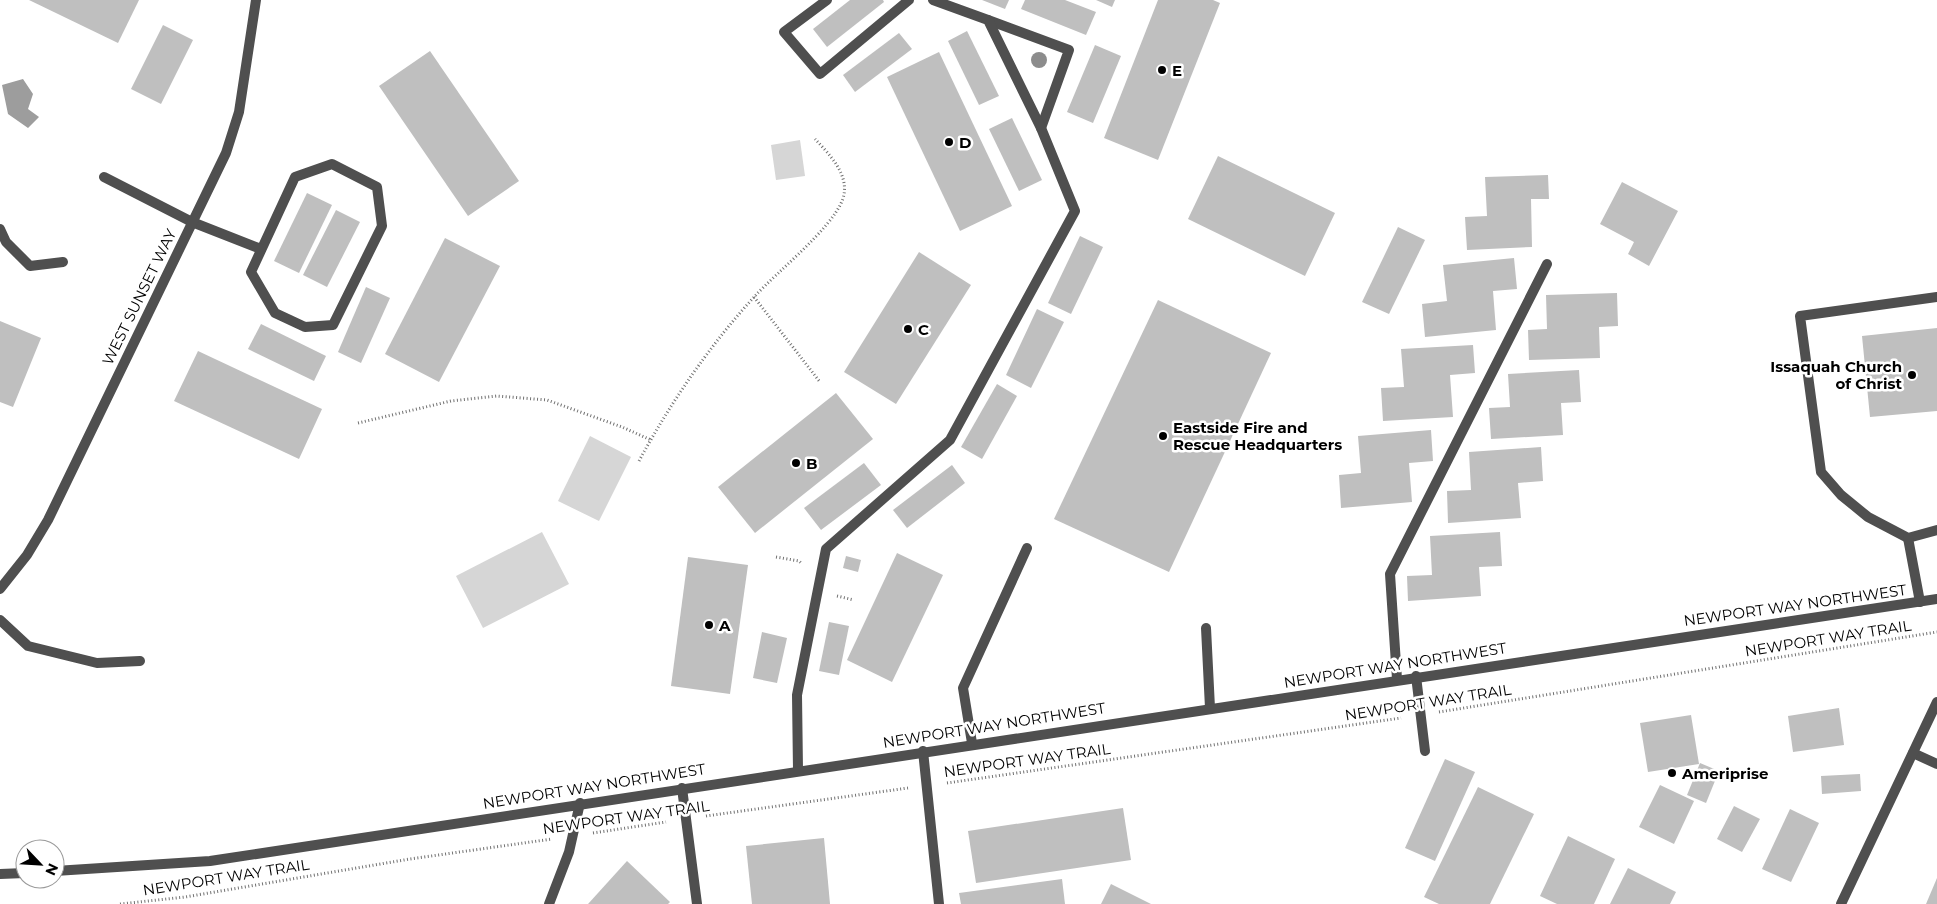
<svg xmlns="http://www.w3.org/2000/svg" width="1937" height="904" font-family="Montserrat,sans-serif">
<rect width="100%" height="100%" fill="#fff"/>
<g fill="#d6d6d6">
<polygon points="800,140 805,176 776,180 771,145"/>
<polygon points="590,436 631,457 599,521 558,501"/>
<polygon points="542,532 569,584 483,628 456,576"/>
</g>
<polygon fill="#9d9d9d" points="23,79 33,94 28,109 39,117 28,128 8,114 2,85"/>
<g fill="#bfbfbf">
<polygon points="29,0 139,0 118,43"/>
<polygon points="850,0 883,0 884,2 827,47 813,29"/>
<polygon points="982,0 1009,0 1005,9"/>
<polygon points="1025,0 1065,0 1096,12 1086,35 1021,9"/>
<polygon points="1096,0 1115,0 1112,7"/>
<polygon points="1158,0 1213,0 1220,3 1158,160 1104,138"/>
<polygon points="163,25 193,40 161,104 131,89"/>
<polygon points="967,31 999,96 979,105 948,41"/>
<polygon points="899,33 912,49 855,92 843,75"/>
<polygon points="1095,45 1121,56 1093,123 1067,112"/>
<polygon points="430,51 519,181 468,216 379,86"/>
<polygon points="939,52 1012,206 960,231 887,77"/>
<polygon points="1012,118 1042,180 1019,191 989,129"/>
<polygon points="1218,156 1335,213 1305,276 1188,219"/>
<polygon points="1548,175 1549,199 1531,199 1532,247 1467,250 1465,217 1487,216 1485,177"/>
<polygon points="1622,182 1678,211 1649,266 1628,254 1634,242 1600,224"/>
<polygon points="307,193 332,205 299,273 274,261"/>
<polygon points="336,210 360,222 327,287 303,275"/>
<polygon points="1398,227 1425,240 1389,314 1362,302"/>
<polygon points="1080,236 1103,247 1071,314 1048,303"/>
<polygon points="445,238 500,266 439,382 385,354"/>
<polygon points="919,252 971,285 896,404 844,372"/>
<polygon points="1514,258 1517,289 1493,291 1496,330 1425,337 1422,304 1447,301 1443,265"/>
<polygon points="366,287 390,298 361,363 338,352"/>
<polygon points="1617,293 1618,326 1599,327 1600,358 1529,360 1528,330 1547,329 1546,295"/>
<polygon points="1158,300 1271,353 1169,572 1054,519"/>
<polygon points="1037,309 1064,322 1031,388 1006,375"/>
<polygon points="0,321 41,338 13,407 0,402"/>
<polygon points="261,324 326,356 314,381 248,349"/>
<polygon points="1937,328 1937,411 1870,417 1862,336"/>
<polygon points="1473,345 1475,373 1450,375 1453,417 1383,421 1381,388 1404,387 1401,349"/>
<polygon points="198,351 322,409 299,459 174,401"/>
<polygon points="1579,370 1581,402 1561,403 1563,435 1491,439 1489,408 1510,407 1508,374"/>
<polygon points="997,384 1017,396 982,459 961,447"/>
<polygon points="836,393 873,439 755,533 718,487"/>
<polygon points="1431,430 1433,461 1409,463 1412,502 1341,508 1339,475 1361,473 1358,436"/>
<polygon points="1541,447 1543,481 1518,483 1521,518 1448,523 1447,491 1471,490 1469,452"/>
<polygon points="864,463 881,485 821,530 804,508"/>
<polygon points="952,465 965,483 907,528 893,510"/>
<polygon points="1500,532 1502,566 1479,567 1481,596 1408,601 1407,576 1432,575 1430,536"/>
<polygon points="897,553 943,575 892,682 847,660"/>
<polygon points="846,556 861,560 858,572 843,568"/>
<polygon points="688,557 748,565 730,694 671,686"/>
<polygon points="829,622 849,626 839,675 819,671"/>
<polygon points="762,632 787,638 777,683 753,678"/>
<polygon points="1839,708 1844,745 1793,752 1788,716"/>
<polygon points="1691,715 1699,764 1648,772 1640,723"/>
<polygon points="1445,759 1475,772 1435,861 1405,848"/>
<polygon points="1700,763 1719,771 1706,803 1687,795"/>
<polygon points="1860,774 1861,791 1822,794 1821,776"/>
<polygon points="1660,785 1694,801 1674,844 1639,827"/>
<polygon points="1478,787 1534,814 1490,904 1439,904 1424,897"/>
<polygon points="1734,806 1760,819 1742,852 1717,839"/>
<polygon points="1123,808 1131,860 976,883 968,831"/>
<polygon points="1790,809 1819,823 1791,882 1762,869"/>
<polygon points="1568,836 1615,859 1594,904 1557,904 1540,896"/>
<polygon points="824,838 830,904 752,904 746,846"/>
<polygon points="627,861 670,902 668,904 588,904"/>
<polygon points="1628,868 1676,892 1670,904 1610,904"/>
<polygon points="1937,878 1937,904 1926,904"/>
<polygon points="1062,879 1065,904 961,904 959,893"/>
<polygon points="1111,884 1151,904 1101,904"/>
</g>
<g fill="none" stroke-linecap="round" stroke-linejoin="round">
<g stroke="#717171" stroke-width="3" stroke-dasharray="1 2.5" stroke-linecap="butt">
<polyline points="754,297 820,382"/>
<polyline points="358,423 451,401 497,396 547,400 622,427 651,440"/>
<path d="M639,461C671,402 710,345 755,296C777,272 831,229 842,201C852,177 830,155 815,139"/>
<polyline points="776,557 799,561 802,564"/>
<polyline points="837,596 854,600"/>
<polyline points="1439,712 1937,632"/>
<polyline points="947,783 1401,718"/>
<polyline points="706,816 908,788"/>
<polyline points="593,833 666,822"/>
<polyline points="120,904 185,897 410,859 552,839"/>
</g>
<g stroke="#4f4f4f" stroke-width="10">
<polyline points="827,0 784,32 820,74 909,0"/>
<polyline points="988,20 1069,50 1041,128"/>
<polygon points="332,164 377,187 382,226 333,325 305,327 275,313 251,272 295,177"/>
<polyline points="104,177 192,222 261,249"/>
<polyline points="0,229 6,242 30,266 63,262"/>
<polyline points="1937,297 1800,316 1821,472 1841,495 1868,517 1908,538 1937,530"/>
<polyline points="1908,538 1920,602"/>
<polyline points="0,620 28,646 97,663 140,661"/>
<polyline points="1206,628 1210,708"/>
<polyline points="1416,676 1425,751"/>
<polyline points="1397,679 1390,574 1547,264"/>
<polyline points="972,743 963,688 1027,548"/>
<polyline points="923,751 939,904"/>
<polyline points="1913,753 1937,764"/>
<polyline points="798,770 797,695 826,549 950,440 1075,211 1041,128 988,20 933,0"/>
<polyline points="682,788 697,904"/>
</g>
<g stroke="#4f4f4f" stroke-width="10">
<polyline points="549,904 569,852 580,803"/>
<polyline points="1841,904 1937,702"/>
</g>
<g stroke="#4f4f4f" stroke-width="10">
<polyline points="0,589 27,555 48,520 226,153 239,112 256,0"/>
<polyline points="55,871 210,861 1937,599"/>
<polyline points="0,874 25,873"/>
</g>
</g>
<circle fill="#8c8c8c" cx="1039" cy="60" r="8"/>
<g fill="#000" stroke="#fff" stroke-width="2">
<circle cx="1162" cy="70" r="5"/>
<circle cx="949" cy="142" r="5"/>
<circle cx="908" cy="329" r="5"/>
<circle cx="1912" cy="375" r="5"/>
<circle cx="1163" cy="436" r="5"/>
<circle cx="796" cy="463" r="5"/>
<circle cx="709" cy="625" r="5"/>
<circle cx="1672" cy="773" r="5"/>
</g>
<g text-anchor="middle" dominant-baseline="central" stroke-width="5" stroke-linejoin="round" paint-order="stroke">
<g font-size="15" font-weight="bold" fill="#000" stroke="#fff" text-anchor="start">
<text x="1172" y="70">E</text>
<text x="959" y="142">D</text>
<text x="918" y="329">C</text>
<text x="1902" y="366" text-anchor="end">Issaquah Church<tspan x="1902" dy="17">of Christ</tspan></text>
<text x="1173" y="427">Eastside Fire and<tspan x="1173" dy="17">Rescue Headquarters</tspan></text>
<text x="806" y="463">B</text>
<text x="719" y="625">A</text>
<text x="1682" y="773">Ameriprise</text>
</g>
<g font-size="15" fill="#000" stroke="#fff">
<text transform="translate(139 297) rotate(-64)">WEST SUNSET WAY</text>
<text transform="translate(1795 605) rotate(-8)">NEWPORT WAY NORTHWEST</text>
<text transform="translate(1828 638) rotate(-9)">NEWPORT WAY TRAIL</text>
<text transform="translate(1395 665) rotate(-9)">NEWPORT WAY NORTHWEST</text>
<text transform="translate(1428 702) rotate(-9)">NEWPORT WAY TRAIL</text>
<text transform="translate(994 725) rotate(-9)">NEWPORT WAY NORTHWEST</text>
<text transform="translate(1027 760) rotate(-8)">NEWPORT WAY TRAIL</text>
<text transform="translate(594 786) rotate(-9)">NEWPORT WAY NORTHWEST</text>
<text transform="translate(626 817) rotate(-8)">NEWPORT WAY TRAIL</text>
<text transform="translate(226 877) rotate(-9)">NEWPORT WAY TRAIL</text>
</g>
</g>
<g transform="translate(40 864) rotate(115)"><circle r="24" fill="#ffffff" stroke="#999999"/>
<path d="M0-4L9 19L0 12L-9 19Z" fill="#000000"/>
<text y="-8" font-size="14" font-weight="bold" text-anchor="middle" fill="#000000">N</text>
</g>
</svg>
